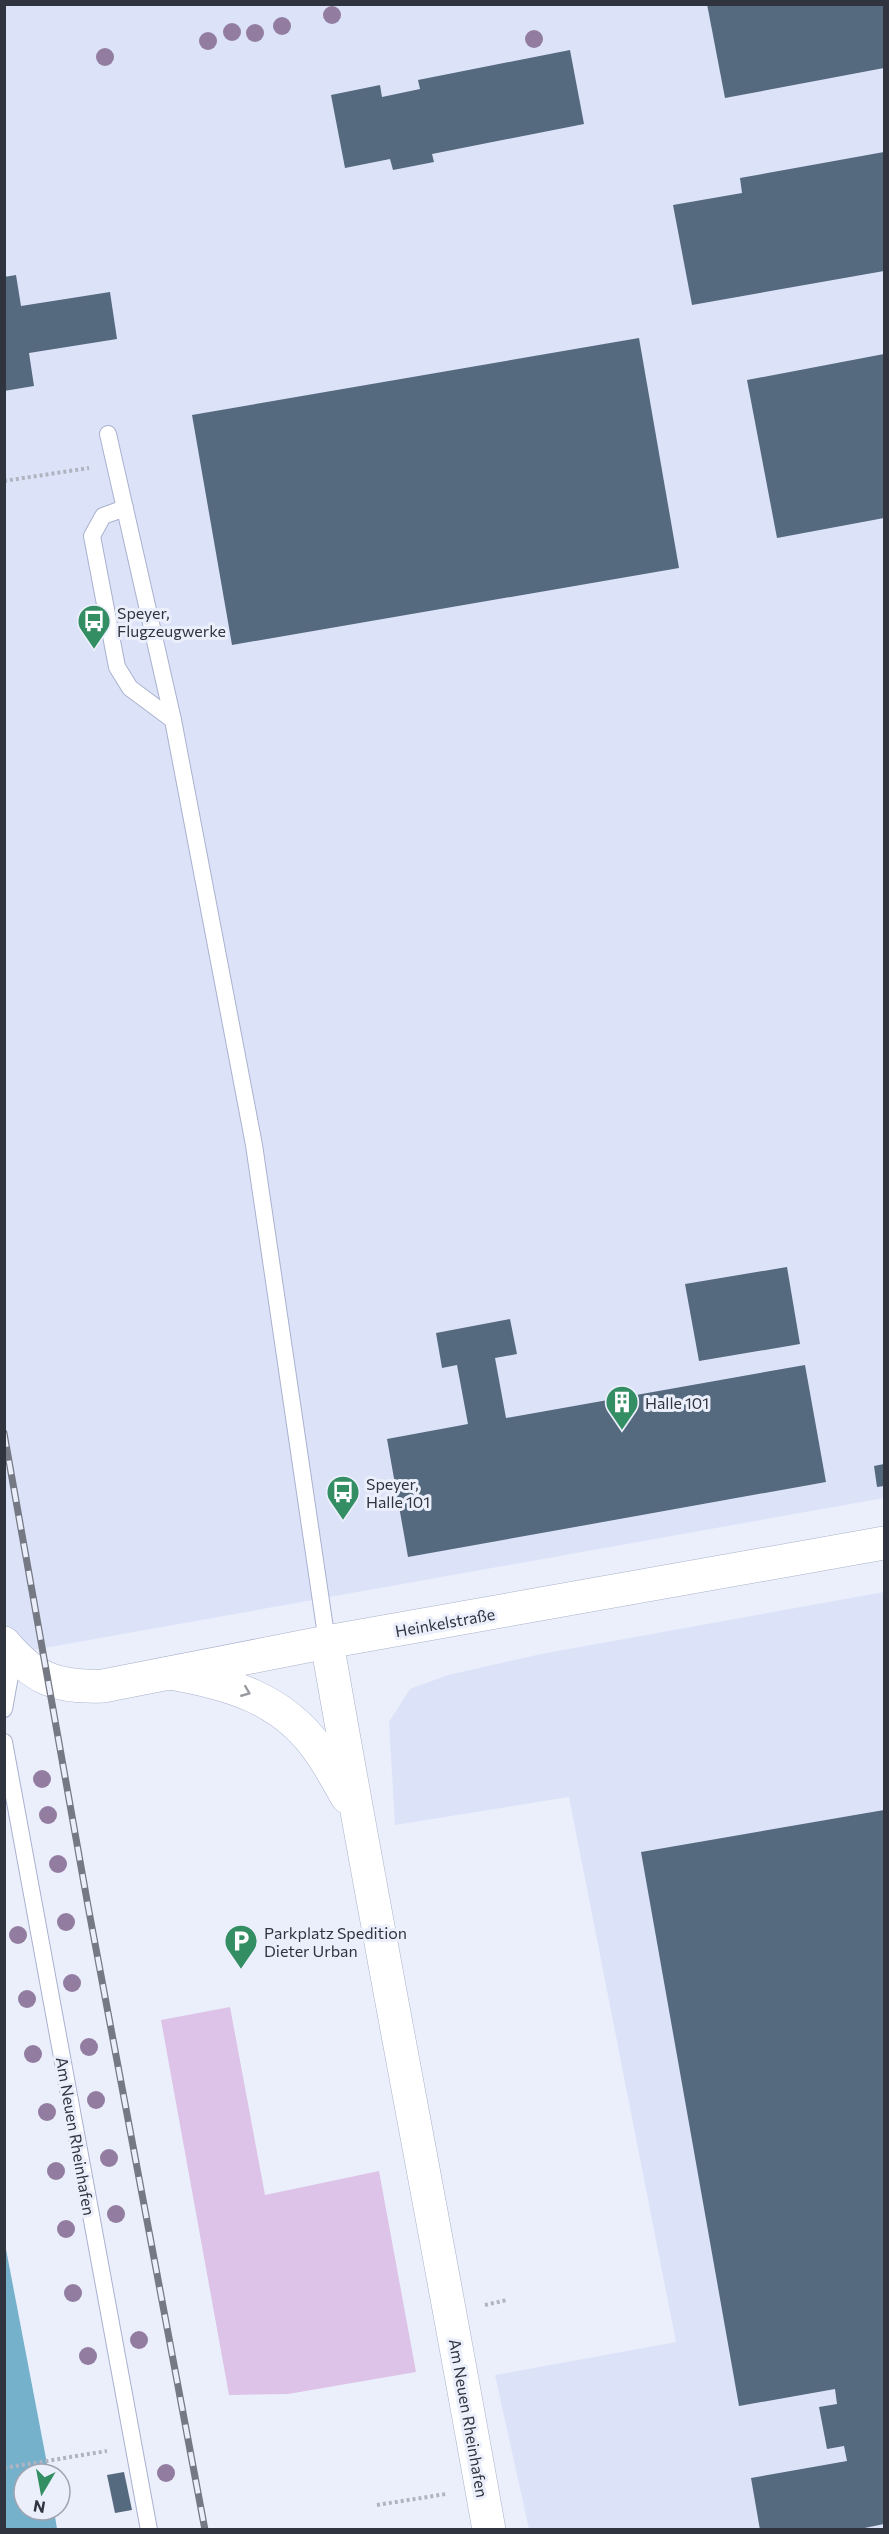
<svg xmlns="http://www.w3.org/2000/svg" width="889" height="2534" font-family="Commissioner,sans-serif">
<rect width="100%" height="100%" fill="#ebeffb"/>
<g fill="#dce3f9">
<polygon points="5,5 884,5 884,1498 5,1655"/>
<polygon points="884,1592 884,2529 529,2529 495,2375 676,2342 569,1797 395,1825 389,1722 410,1689 448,1675 541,1654"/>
</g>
<polygon fill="#ddc3e7" points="230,2007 265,2195 379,2171 416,2372 288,2394 229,2395 161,2020"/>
<polygon fill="#75b1cb" points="5,2244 49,2474 24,2474 24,2510 54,2510 57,2529 5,2529"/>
<g fill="#55697f">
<polygon points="707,4 884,4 884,68 725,98"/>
<polygon points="570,50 584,124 432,154 434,162 393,170 390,159 345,168 331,95 380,85 382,97 420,89 418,80"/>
<polygon points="884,152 884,271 692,305 673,205 742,193 740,178"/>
<polygon points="16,275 21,306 110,292 117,339 29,353 34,386 4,391 4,277"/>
<polygon points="639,338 679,568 232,645 192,415"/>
<polygon points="884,354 884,518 777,538 747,380"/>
<polygon points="787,1267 800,1344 699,1361 685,1284"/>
<polygon points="510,1319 517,1354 495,1358 506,1418 805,1365 826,1482 408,1557 387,1439 468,1424 457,1365 442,1368 436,1333"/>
<polygon points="884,1464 884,1486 877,1487 874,1466"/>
<polygon points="884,1810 884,2524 855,2530 760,2530 751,2478 847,2461 844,2446 827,2449 819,2407 837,2404 835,2389 739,2406 641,1852"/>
<polygon points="124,2472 132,2510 115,2513 107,2475"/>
</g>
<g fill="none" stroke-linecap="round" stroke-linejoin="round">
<g stroke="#a9b1ce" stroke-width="18">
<g id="lane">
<polyline points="108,434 173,720 254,1145 327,1642"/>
<polyline points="125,508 103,516 92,536 117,667 130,688 173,720"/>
<polyline points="4,1709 14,1654"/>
<polyline points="4,1742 149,2530"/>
</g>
</g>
<g stroke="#a9b1ce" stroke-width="34">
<g id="street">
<path d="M327,1642C378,1939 437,2234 489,2530"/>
<path d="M170,1673C228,1683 282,1698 318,1749C329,1764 338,1781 347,1797"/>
</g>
</g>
<g stroke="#a9b1ce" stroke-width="34">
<path id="secondary" d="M4,1643C34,1679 57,1688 103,1686L327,1642L884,1543"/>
</g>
<g stroke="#b0b4c0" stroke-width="4" stroke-dasharray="3 3" stroke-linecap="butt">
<polyline points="4,481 89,468"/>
<polyline points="485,2305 507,2300"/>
<polyline points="4,2468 107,2451"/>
<polyline points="377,2505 446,2494"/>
</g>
<use href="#lane" stroke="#fff" stroke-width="16"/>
<use href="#street" stroke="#fff" stroke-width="33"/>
<use href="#secondary" stroke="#fff" stroke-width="33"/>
<g stroke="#757984" stroke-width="7">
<polyline id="rail" points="4,1433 88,1906 205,2530"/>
</g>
<use href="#rail" stroke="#ebeffb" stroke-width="4.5" stroke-dasharray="14" stroke-linecap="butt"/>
</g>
<g fill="#927da1">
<circle cx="332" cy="15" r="9"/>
<circle cx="282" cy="26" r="9"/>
<circle cx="232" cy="32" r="9"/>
<circle cx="255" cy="33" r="9"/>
<circle cx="534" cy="39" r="9"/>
<circle cx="208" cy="41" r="9"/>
<circle cx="105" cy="57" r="9"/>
<circle cx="42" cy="1779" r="9"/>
<circle cx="48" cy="1815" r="9"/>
<circle cx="58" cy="1864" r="9"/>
<circle cx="66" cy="1922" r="9"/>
<circle cx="18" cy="1935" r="9"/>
<circle cx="72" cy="1983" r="9"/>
<circle cx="27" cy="1999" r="9"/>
<circle cx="89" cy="2047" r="9"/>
<circle cx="33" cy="2054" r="9"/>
<circle cx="96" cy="2100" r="9"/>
<circle cx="47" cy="2112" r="9"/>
<circle cx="109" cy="2158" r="9"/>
<circle cx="56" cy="2171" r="9"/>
<circle cx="116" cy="2214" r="9"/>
<circle cx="66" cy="2229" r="9"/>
<circle cx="73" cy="2293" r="9"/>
<circle cx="139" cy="2340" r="9"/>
<circle cx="88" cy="2356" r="9"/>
<circle cx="166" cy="2473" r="9"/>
</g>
<defs><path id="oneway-chevron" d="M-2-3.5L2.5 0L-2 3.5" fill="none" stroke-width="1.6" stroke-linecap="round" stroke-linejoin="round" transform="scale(1.5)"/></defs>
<use stroke="#989a9f" href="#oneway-chevron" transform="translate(246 1692) rotate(22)"/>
<defs>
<g id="bus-pin" transform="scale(1.725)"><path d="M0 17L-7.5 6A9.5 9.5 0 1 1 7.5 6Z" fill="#348e63" stroke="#ebeffb"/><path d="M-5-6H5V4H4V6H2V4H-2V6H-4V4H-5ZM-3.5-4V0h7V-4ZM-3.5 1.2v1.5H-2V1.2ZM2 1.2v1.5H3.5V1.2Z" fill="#fff"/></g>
<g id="building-pin" transform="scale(1.725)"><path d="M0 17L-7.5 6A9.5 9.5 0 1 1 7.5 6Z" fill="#348e63" stroke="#ebeffb"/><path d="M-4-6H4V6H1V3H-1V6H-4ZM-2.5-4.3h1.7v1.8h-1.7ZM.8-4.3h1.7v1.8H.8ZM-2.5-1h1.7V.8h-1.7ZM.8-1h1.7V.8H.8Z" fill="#fff"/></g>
<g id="parking-pin" transform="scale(1.725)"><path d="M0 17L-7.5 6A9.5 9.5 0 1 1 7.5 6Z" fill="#348e63" stroke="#ebeffb"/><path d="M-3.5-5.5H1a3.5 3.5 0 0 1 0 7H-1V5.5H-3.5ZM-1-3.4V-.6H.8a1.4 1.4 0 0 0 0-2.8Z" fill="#fff"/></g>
</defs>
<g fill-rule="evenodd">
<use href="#bus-pin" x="94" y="621"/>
<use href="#building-pin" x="622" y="1402"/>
<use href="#bus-pin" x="343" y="1492"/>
<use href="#parking-pin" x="241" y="1941"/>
</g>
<g text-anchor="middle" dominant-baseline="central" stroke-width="6" stroke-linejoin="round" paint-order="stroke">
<g font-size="16" fill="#30343f" stroke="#ebeffb" text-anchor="start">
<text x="117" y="612">Speyer,<tspan x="117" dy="18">Flugzeugwerke</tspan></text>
<text x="645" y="1402">Halle 101</text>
<text x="366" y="1483">Speyer,<tspan x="366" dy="18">Halle 101</tspan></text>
<text x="264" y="1932">Parkplatz Spedition<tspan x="264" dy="18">Dieter Urban</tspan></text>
</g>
<g font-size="16" fill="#30343f" stroke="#ebeffb">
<text transform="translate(445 1622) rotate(-10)">Heinkelstraße</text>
<text transform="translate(76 2136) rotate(80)">Am Neuen Rheinhafen</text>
<text transform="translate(469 2418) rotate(80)">Am Neuen Rheinhafen</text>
</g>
</g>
<rect width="889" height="2534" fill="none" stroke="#30343f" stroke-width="12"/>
<g transform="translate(42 2492) rotate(190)"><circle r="28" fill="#ebeffb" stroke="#a0a4b0" stroke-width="1.5"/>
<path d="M0-4.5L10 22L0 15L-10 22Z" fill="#348e63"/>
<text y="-9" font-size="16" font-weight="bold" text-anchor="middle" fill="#30343f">N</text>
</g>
</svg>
